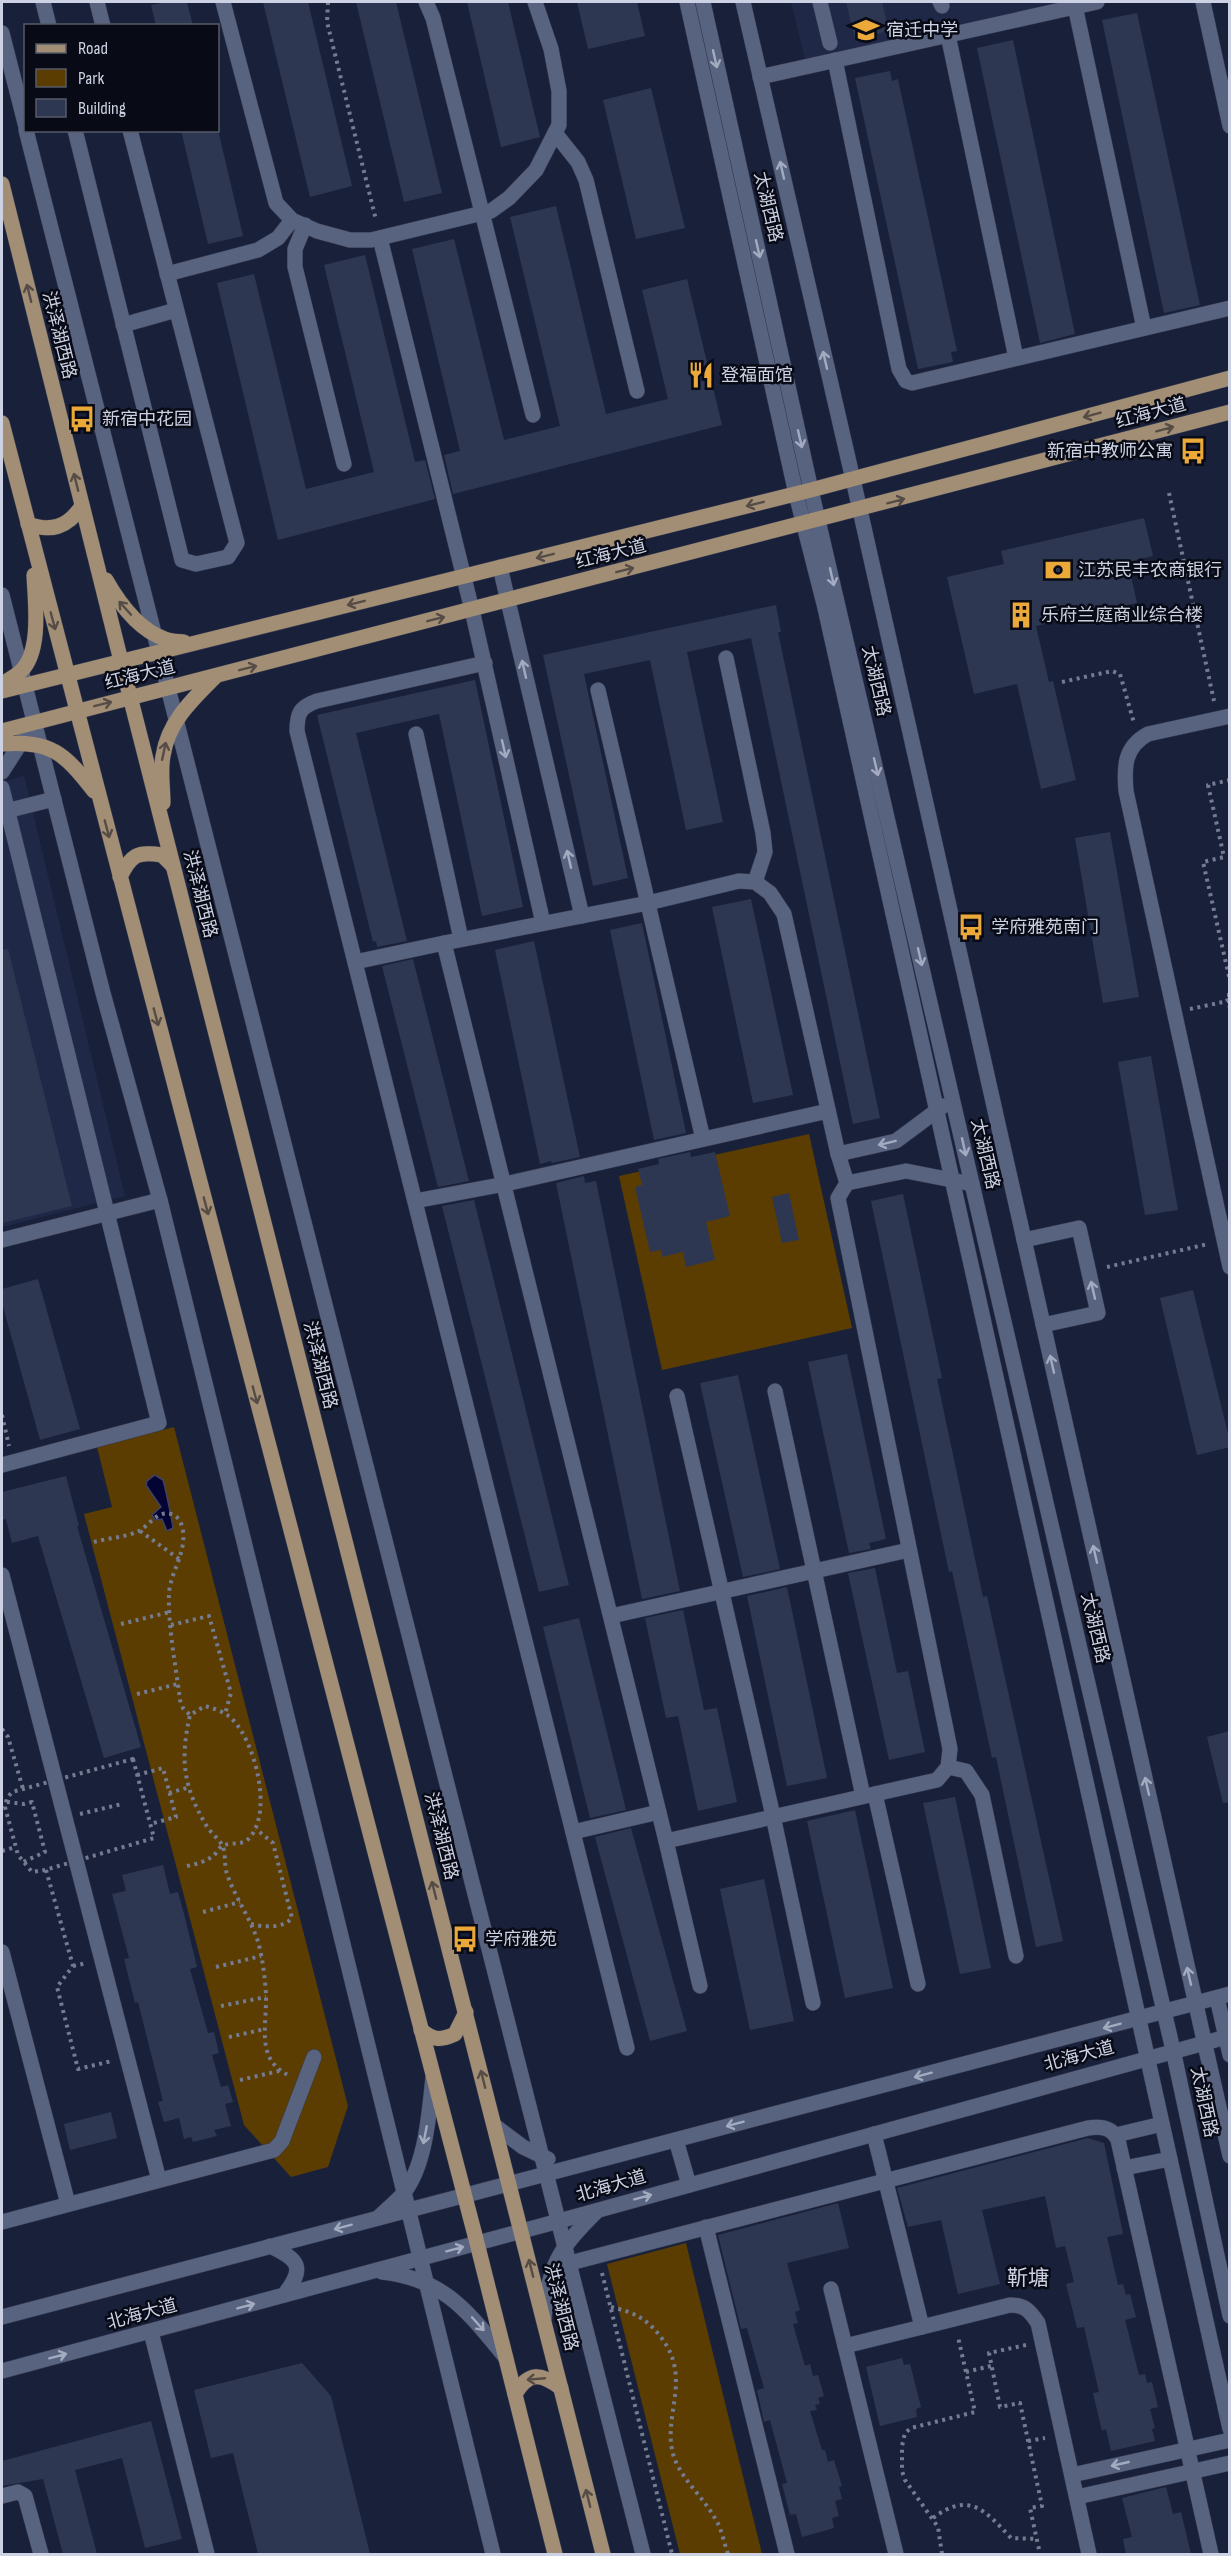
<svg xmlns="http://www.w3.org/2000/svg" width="1231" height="2556" font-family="'Sofia Sans Condensed','Noto Sans SC',sans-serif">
<rect width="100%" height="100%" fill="#19213a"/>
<g fill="#202847">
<polygon points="791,2 1065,2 805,59"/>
<polygon points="24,776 125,1196 2,1227 2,782"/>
</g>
<g fill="#5b3d02">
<polygon points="809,1134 852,1328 662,1370 619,1176"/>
<polygon points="174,1427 348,2106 328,2167 291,2177 244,2125 84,1514 112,1507 97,1447"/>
<polygon points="686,2243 762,2554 680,2554 607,2264"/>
</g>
<path fill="#030334" stroke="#3f4168" stroke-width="1.5" d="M155,1475L163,1480C165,1486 173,1525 173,1528L167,1531L162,1519L155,1520L152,1515L161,1507L146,1485L147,1481Z"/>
<g fill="#2e3752">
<polygon points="167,2 187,2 193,26 156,26 151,5"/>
<polygon points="263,2 308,2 352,186 310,197"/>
<polygon points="356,2 396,2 442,193 404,202"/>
<polygon points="467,2 508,2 540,137 501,147"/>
<polygon points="577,2 637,2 645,36 588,49"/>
<polygon points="846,2 882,2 889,31 855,39"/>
<polygon points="1137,13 1200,305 1164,313 1102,20"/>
<polygon points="1013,40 1075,334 1040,343 977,48"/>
<polygon points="890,71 892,81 898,79 957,351 951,352 953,362 918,369 855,78"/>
<polygon points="651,88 685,228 636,239 603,100"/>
<polygon points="181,130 218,130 243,236 208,244"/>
<polygon points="556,206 606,414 668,399 642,290 687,279 722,425 453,494 444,455 460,451 412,249 454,239 504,440 560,426 510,217"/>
<polygon points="365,255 415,462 425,460 435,499 278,540 217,283 254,274 306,489 374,472 324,265"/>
<polygon points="1144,518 1153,556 1128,562 1137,603 1036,626 1049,682 1053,681 1076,780 1041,789 1017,684 974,694 947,577 1004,564 1001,551"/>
<polygon points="776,605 781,632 778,632 880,1118 853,1124 751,638 687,652 723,822 686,830 650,660 584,674 628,878 593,886 543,655"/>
<polygon points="475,680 523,907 482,916 439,714 356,733 407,941 377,947 376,941 373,942 317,715"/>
<polygon points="1110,832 1139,997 1103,1003 1075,838"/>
<polygon points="751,899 793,1095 753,1103 712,907"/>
<polygon points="642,923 686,1133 654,1140 610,930"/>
<polygon points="534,941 580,1157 552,1163 551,1161 540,1164 495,950"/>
<polygon points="8,949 72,1206 2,1223 2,950"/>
<polygon points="413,959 469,1181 438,1187 382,966"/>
<polygon points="1151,1056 1178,1210 1145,1215 1118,1062"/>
<polygon points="690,1152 691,1157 715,1152 730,1216 706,1222 715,1260 686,1267 683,1252 662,1257 661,1250 650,1252 635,1187 642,1185 638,1169 659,1164 658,1159"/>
<polygon points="584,1176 585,1183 596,1181 680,1591 642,1599 556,1183"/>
<polygon points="789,1193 799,1240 782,1243 772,1197"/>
<polygon points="903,1194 942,1378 937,1379 983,1597 987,1596 1063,1941 1036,1947 996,1757 992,1758 952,1571 949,1572 871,1201"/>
<polygon points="474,1200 569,1585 539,1592 442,1206"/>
<polygon points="38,1279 80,1429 40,1440 2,1303 2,1289"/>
<polygon points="1193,1290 1230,1442 1230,1447 1197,1455 1160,1298"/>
<polygon points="847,1354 886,1539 869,1543 871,1549 849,1553 808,1362"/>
<polygon points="738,1375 780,1569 743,1577 700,1383"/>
<polygon points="66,1476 79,1526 77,1526 141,1747 104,1758 38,1536 12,1543 6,1519 2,1520 2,1492"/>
<polygon points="875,1568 897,1673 908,1671 925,1752 889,1760 848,1573"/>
<polygon points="787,1587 827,1778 787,1786 747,1596"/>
<polygon points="683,1610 704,1710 717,1708 737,1802 698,1811 678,1716 666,1718 645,1618"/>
<polygon points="579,1618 626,1810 590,1818 543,1627"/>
<polygon points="1230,1731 1230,1802 1223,1803 1207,1737"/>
<polygon points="955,1797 991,1968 960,1974 923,1803"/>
<polygon points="855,1810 893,1988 845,1998 807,1821"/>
<polygon points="631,1828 687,2031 650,2041 595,1837"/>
<polygon points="163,1865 170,1894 178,1892 184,1914 197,1967 190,1969 208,2033 214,2032 219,2053 212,2055 221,2087 228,2085 233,2102 225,2104 231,2126 214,2130 217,2136 193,2142 191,2137 184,2139 179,2118 164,2122 158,2102 163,2101 138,2002 135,2003 124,1959 129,1958 112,1894 126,1891 122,1875"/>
<polygon points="764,1879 794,2021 750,2030 720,1889"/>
<polygon points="111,2112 117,2138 70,2150 64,2124"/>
<polygon points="1088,2138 1104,2143 1123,2234 1107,2237 1118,2285 1123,2284 1126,2295 1130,2294 1136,2317 1125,2320 1139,2375 1145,2374 1147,2383 1152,2382 1158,2407 1150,2409 1155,2428 1152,2429 1155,2441 1111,2451 1106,2429 1102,2431 1093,2393 1099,2392 1084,2327 1077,2328 1066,2284 1074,2282 1065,2246 1056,2248 1045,2196 982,2210 1000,2284 958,2294 941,2220 908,2227 897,2188"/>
<polygon points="838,2203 849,2248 787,2263 800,2310 795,2312 798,2323 793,2324 805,2366 810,2364 813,2376 818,2375 824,2396 818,2398 820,2404 815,2405 817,2410 810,2411 822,2450 825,2450 828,2462 834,2460 842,2486 839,2487 842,2499 835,2501 839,2516 832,2518 834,2528 802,2537 796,2514 790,2515 782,2484 787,2483 770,2420 764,2422 757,2390 764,2388 747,2328 741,2329 718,2235"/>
<polygon points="902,2358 904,2365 910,2364 921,2407 916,2409 917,2417 880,2426 866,2367"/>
<polygon points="302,2363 331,2396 370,2554 258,2554 233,2453 211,2458 194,2390"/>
<polygon points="151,2421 182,2539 145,2548 122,2458 75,2470 97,2554 63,2554 43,2479 2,2486 2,2461"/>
<polygon points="1166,2487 1173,2514 1181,2512 1191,2554 1126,2554 1123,2539 1132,2537 1122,2498"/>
</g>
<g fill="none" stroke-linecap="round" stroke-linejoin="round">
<g stroke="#353a4f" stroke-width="16">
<g id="minor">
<polyline points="43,2 49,26"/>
<polyline points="97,2 103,26"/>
<polyline points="223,2 276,203 292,220 317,231 350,240 371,240 491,211 509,198 536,170 559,125 559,91 551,49 535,2"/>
<polyline points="426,2 433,18 533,415"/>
<polyline points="687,2 796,494 825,608 1230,2429"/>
<polyline points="703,2 811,490 1173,2050 1230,2316"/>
<polyline points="743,2 860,510 1230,2156"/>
<polyline points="820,2 830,43"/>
<polyline points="940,2 942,6"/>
<polyline points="1203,2 1230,126"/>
<polyline points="1075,6 1144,328"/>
<polyline points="2,33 26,127"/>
<polyline points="948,35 1016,358"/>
<polyline points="835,60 899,369 906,381 912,383 1230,308"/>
<polyline points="760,77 1097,2"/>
<polyline points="26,130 643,2554"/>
<polyline points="75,130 182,560 196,564 228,557 237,543 130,130"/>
<polyline points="555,133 578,162 586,180 637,391"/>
<polyline points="305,225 295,249 295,267 344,464"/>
<polyline points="380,238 472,610 543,923"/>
<polyline points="167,274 258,250 278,238 292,220"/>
<polyline points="123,325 176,310"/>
<polyline points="500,567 582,916"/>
<polyline points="2,595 103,993 160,1200 493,2554"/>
<polyline points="726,658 763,833 765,852 755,882"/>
<path d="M485,663L317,701C300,707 297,713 297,731L627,2048"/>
<polyline points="598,690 703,1139"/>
<path d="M1230,716L1148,734C1124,747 1124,767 1126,791L1230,1267"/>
<polyline points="416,734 461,939"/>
<polyline points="2,772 34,722"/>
<polyline points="2,788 159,1423 2,1465"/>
<polyline points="2,812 54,799"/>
<polyline points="355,962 444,943"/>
<polyline points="838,1154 896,1141 943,1106"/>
<polyline points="847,1183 838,1154 784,914 770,893 755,882 739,881 648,903 444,943 666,1841 937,1780 948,1767 950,1749 838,1198 847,1183 906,1171 972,1184"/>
<polyline points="415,1201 505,1184 828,1111"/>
<polyline points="2,1240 160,1200"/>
<polyline points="1024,1240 1079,1228 1098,1313 1043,1325"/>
<polyline points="775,1391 863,1796"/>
<polyline points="677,1396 773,1816 813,2003"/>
<polyline points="2,1575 159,2180"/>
<polyline points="611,1616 909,1550"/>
<polyline points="948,1767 966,1771 982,1795 1016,1956"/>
<polyline points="875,1794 918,1984"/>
<polyline points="573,1832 659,1812"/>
<polyline points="666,1841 700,1986"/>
<polyline points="2,1952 68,2204"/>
<polyline points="1217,1998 1230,2055"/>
<polyline points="495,2126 523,2147 548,2159"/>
<polyline points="1116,2135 1162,2124"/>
<polyline points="676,2140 689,2185"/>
<polyline points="1124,2168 1170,2159"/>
<path d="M378,2218C386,2210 395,2203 402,2195C426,2167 429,2113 433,2077"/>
<polyline points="2,2222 274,2150 282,2141 314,2057"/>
<polyline points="706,2227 787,2554"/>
<path d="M270,2246C300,2260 305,2268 284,2295"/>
<path d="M570,2263L1088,2128C1100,2126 1112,2127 1118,2140L1211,2554"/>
<path d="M382,2272C445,2279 468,2312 506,2358"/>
<polyline points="831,2289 896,2554"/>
<polyline points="2,2317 1230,1994"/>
<path d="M544,2319C548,2265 559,2249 596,2212"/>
<path d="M922,2327L1010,2305C1025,2305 1030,2311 1038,2323L1089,2554"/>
<polyline points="151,2332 207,2554"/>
<polyline points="845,2346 922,2327 874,2134"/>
<polyline points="2,2371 559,2221 1230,2036"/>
<polyline points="1072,2475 1230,2440"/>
<polyline points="2,2496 18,2492 25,2496 41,2554"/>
<polyline points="1077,2497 1230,2463"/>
</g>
</g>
<g stroke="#353a4f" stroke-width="16">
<g id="major">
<polyline points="2,184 121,661 603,2554"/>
<polyline points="2,423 477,2243 555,2554"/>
<path d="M28,524C51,532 67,528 82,506"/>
<path d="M106,580C119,603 139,630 165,639C171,642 179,641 184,642"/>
<path d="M2,684C8,680 16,676 21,671C42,651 35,601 34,575"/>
<polyline points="2,691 811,490 1230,378"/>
<polyline points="2,731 1230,412"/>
<path d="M2,744C51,740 64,753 94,791"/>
<path d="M163,803C163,788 160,771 163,756C168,722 192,700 215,677"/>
<path d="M120,877C131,855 137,851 162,855L173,866"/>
<path d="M421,2030C433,2040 440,2041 455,2034L466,2012"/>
<path d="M515,2394C529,2371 541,2373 561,2388"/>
</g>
</g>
<g stroke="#757c91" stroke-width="4" stroke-dasharray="3 4.5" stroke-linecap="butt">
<polyline points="328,2 327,22 376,220"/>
<polyline points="1169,493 1214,701"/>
<polyline points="1062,682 1112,671 1120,674 1134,723"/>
<polyline points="1230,780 1208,785 1224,857 1203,862 1230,981"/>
<polyline points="1230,995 1226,995 1230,1008"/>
<polyline points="1190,1009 1228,1001"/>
<polyline points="1107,1267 1208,1244"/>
<polyline points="2,1415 9,1446"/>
<polyline points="140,1531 179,1559"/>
<path d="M94,1542C108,1538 127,1537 139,1531C150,1525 157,1510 171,1514C179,1516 182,1524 183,1531C186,1554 170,1573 169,1594C168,1629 176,1666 180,1700L183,1708L190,1715"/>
<polyline points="121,1624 170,1612"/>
<polyline points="171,1625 209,1616 231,1693 225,1714"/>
<polyline points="137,1694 178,1684"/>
<polyline points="2,1729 8,1737 23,1789"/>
<polygon points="133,1759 154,1838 45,1870 32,1872 18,1855 5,1807 7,1798 12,1792"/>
<polyline points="137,1775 163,1768 176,1817 150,1824"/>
<polyline points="169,1793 190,1787"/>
<polyline points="7,1802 24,1804 32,1802 45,1852 23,1862"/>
<polyline points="80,1814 122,1804"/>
<polyline points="2,1851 16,1847"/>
<path d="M187,1866C196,1864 205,1862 213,1856C216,1854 219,1848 222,1846C233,1841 243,1847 251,1836C272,1809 255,1743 233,1720C226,1712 215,1709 205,1706L190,1715C180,1759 183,1786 206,1825C210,1833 220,1839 223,1847C226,1855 224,1865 227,1874C235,1898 252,1920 259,1945C263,1962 265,1978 266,1995C267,2027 255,2060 290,2076"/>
<polyline points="46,1870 73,1966 57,1987 78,2069 112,2061"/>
<polyline points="203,1912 240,1902"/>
<path d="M251,1924C263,1927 283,1929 292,1918L273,1843L256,1829"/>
<polyline points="73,1966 87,1963"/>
<polyline points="216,1967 261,1956"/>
<polyline points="221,2006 266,1997"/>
<polyline points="229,2037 265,2029"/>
<polyline points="240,2080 279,2071"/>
<polyline points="602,2273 672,2554"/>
<path d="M611,2307C633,2312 646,2318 660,2336C695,2380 659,2418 675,2460C685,2483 704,2498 716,2520C722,2530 724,2543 728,2554"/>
<polyline points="1026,2345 989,2353 1000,2407 1020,2403 1042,2506 1030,2508 1040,2554"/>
<polyline points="966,2372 991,2366"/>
<polyline points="1028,2441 1045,2438"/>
<path d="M933,2518C969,2491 985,2510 1011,2538L1037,2539"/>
<polyline points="942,2554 938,2527 905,2480 902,2471 902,2446 905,2433 911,2428 975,2412 958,2337"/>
</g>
<use href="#minor" stroke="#586380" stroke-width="15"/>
<use href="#major" stroke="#a28e75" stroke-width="15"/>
</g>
<defs><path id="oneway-shaft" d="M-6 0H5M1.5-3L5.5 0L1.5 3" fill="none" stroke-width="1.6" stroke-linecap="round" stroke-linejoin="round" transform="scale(1.5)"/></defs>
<g stroke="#a3abc0">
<use href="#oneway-shaft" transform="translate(715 59) rotate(77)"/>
<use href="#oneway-shaft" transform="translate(782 170) rotate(-103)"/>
<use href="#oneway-shaft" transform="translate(758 249) rotate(77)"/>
<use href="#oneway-shaft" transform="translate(825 360) rotate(-103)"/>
<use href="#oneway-shaft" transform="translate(800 439) rotate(77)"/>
<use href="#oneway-shaft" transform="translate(832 577) rotate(77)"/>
<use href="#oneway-shaft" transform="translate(524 669) rotate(-103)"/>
<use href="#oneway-shaft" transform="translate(504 749) rotate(77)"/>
<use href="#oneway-shaft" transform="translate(876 767) rotate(77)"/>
<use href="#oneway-shaft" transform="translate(569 859) rotate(-103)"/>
<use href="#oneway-shaft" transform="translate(920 957) rotate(77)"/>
<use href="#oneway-shaft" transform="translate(887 1143) rotate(166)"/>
<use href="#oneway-shaft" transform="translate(964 1147) rotate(77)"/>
<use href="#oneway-shaft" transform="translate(1093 1290) rotate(-103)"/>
<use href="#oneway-shaft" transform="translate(1052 1364) rotate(-103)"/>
<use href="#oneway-shaft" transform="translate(1095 1554) rotate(-103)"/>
<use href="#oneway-shaft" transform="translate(1147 1786) rotate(-103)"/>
<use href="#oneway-shaft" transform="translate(1189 1976) rotate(-103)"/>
<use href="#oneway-shaft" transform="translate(1112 2026) rotate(165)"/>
<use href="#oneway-shaft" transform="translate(923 2075) rotate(165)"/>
<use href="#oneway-shaft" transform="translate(735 2124) rotate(165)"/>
<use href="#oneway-shaft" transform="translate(425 2135) rotate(101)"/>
<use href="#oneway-shaft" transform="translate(643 2197) rotate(-15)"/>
<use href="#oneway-shaft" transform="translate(343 2227) rotate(165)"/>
<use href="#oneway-shaft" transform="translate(455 2249) rotate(-15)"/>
<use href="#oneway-shaft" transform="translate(246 2306) rotate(-15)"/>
<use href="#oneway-shaft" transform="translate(478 2324) rotate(48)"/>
<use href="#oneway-shaft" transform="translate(58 2356) rotate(-15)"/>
<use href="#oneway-shaft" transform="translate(1120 2464) rotate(167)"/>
</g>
<g stroke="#554c46">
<use href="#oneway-shaft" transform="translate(29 293) rotate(-104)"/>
<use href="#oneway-shaft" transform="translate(1092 415) rotate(165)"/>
<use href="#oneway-shaft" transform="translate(1165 429) rotate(-15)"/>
<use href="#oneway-shaft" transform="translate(76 482) rotate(-104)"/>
<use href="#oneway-shaft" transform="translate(896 501) rotate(-15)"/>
<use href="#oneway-shaft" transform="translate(755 504) rotate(166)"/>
<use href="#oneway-shaft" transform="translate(545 556) rotate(166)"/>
<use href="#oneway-shaft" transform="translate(625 570) rotate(-14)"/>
<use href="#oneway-shaft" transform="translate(356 603) rotate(166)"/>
<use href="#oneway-shaft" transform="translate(125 608) rotate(-132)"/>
<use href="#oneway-shaft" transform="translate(436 619) rotate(-14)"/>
<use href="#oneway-shaft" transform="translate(53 621) rotate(75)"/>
<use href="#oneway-shaft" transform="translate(248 668) rotate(-14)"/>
<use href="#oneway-shaft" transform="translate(103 704) rotate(-14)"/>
<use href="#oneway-shaft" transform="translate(164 751) rotate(-78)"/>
<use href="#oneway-shaft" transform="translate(107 829) rotate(75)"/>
<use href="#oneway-shaft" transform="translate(156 1017) rotate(75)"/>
<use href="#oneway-shaft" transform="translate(206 1206) rotate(75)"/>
<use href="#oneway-shaft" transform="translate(255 1395) rotate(75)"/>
<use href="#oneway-shaft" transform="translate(434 1890) rotate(-104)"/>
<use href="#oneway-shaft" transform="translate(483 2079) rotate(-104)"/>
<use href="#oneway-shaft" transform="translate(531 2268) rotate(-104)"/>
<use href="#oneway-shaft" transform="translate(536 2379) rotate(175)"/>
<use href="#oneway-shaft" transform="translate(588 2498) rotate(-104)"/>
</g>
<defs>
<g id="school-bare" transform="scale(2.07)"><path d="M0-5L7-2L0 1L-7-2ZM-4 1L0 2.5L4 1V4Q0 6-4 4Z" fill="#eba93a" stroke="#080b16" stroke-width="2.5" paint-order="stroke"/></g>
<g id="restaurant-bare" transform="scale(2.07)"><path d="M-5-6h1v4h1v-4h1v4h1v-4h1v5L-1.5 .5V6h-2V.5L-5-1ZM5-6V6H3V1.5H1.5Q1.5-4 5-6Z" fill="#eba93a" stroke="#080b16" stroke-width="2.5" paint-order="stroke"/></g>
<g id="bus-bare" transform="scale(2.07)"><path d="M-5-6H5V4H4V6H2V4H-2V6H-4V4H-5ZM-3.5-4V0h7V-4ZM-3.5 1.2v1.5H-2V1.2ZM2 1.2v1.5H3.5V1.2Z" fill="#eba93a" stroke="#080b16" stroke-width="2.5" paint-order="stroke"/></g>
<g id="bank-bare" transform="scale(2.07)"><path d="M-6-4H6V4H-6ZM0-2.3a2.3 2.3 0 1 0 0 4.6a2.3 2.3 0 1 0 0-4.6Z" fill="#eba93a" stroke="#080b16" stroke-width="2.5" paint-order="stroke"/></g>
<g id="building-bare" transform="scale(2.07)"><path d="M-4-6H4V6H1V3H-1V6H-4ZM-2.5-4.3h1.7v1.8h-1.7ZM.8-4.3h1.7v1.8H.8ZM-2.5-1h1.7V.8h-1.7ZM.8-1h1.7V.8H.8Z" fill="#eba93a" stroke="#080b16" stroke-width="2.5" paint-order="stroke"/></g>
</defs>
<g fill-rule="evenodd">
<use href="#school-bare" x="866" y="30"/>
<use href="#restaurant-bare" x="701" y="375"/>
<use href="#bus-bare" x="82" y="419"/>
<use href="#bus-bare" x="1193" y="451"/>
<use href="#bank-bare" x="1058" y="570"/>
<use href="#building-bare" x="1021" y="615"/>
<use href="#bus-bare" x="971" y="927"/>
<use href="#bus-bare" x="465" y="1939"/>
</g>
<g text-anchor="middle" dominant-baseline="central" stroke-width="5" stroke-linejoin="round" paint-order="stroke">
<g font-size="18" fill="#ccd2e3" stroke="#080b16" text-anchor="start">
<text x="886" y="30">宿迁中学</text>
<text x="721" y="375">登福面馆</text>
<text x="102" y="419">新宿中花园</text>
<text x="1173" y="451" text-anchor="end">新宿中教师公寓</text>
<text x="1078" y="570">江苏民丰农商银行</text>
<text x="1041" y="615">乐府兰庭商业综合楼</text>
<text x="991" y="927">学府雅苑南门</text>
<text x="485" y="1939">学府雅苑</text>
</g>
<g font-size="18" fill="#ccd2e3" stroke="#080b16">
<text transform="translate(768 207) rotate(77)">太湖西路</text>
<text transform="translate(59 335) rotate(76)">洪泽湖西路</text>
<text transform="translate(1151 413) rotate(-15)">红海大道</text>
<text transform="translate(611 554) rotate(-14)">红海大道</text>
<text transform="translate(140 675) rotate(-14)">红海大道</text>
<text transform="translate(876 681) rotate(77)">太湖西路</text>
<text transform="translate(200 894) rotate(76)">洪泽湖西路</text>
<text transform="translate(985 1154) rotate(77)">太湖西路</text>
<text transform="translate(320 1365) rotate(76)">洪泽湖西路</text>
<text transform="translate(1095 1628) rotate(77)">太湖西路</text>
<text transform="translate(441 1836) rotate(76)">洪泽湖西路</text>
<text transform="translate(1079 2056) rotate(-15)">北海大道</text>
<text transform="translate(1204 2102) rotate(78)">太湖西路</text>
<text transform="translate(611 2186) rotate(-16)">北海大道</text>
<text transform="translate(561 2307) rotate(76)">洪泽湖西路</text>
<text transform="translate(142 2314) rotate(-15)">北海大道</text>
</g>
<g font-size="21" fill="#ccd2e3" stroke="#080b16">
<text x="1028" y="2278">靳塘</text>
</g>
</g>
<rect width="1231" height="2556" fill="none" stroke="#ccd2e3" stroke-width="6"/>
<rect x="24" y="24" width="195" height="108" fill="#080b16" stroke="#565b68" stroke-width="1.5"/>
<rect x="36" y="44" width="30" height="9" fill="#a28e75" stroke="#565b68" stroke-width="1.5"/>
<text x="78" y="54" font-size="18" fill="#ccd2e3">Road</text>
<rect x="36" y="69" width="30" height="18" fill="#5b3d02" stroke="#565b68" stroke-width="1.5"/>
<text x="78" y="84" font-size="18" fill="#ccd2e3">Park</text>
<rect x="36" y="99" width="30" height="18" fill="#2e3752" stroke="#565b68" stroke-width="1.5"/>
<text x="78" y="114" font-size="18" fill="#ccd2e3">Building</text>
</svg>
